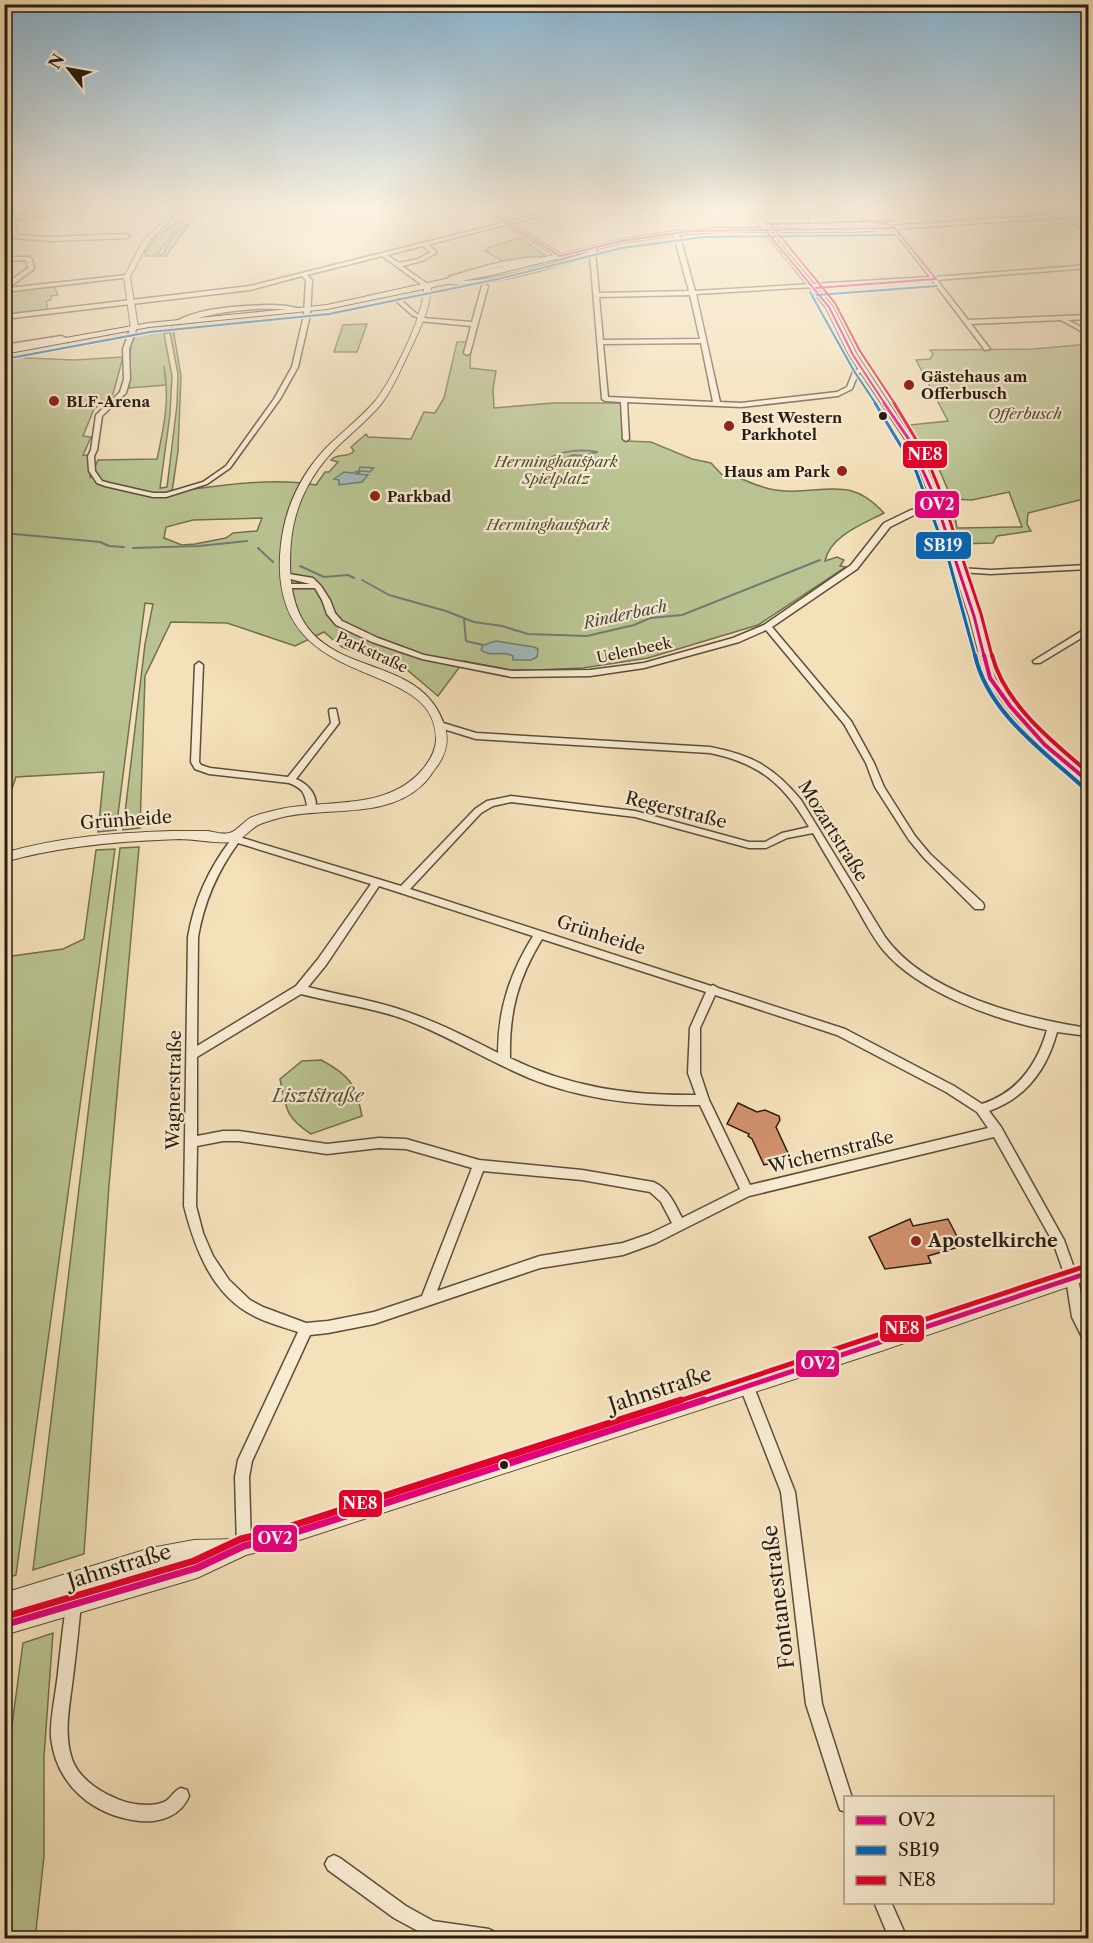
<svg xmlns="http://www.w3.org/2000/svg" width="1093" height="1943" font-family="'Libre Caslon Text',serif">
<rect width="100%" height="100%" fill="#f4e0b9"/>
<filter id="stains"><feTurbulence type="fractalNoise" baseFrequency=".00333" numOctaves="4"/><feColorMatrix values="0 0 0 0 .2 0 0 0 0 .09 0 0 0 0 .02 0 0 0 .5 -.17"/></filter>
<radialGradient id="worn" r=".72"><stop offset=".6" stop-color="#630" stop-opacity="0"/><stop offset="1" stop-color="#630" stop-opacity=".3"/></radialGradient>
<g fill="#b9c391" stroke="#717051" stroke-width="1.5" fill-rule="evenodd">
<path d="M177,222H183L157,254H163C169,241 178,229 190,223L166,256H146L145,253L155,238Z"/>
<polygon points="520,238 545,255 508,264 485,251 488,250 487,248"/>
<polygon points="54,286 58,295 51,296 51,300 46,301 48,310 5,314 5,291"/>
<polygon points="367,324 357,352 334,352 343,325"/>
<path d="M173,328L181,376L178,451L172,492C218,486 269,477 316,485L325,472H329L338,462L331,460C338,452 347,459 354,451L351,447L366,434L368,437L411,439L424,412L435,413L444,398L457,342H471L470,368L496,371L493,389L494,408L553,403H621L624,441L651,442L692,459L711,463L726,479L732,474C749,483 766,490 785,491C828,493 850,476 884,513C863,524 830,536 825,561L837,557L844,560L840,566L846,567L758,625L648,658L583,668L536,670H510L464,661L438,696L406,669L342,647L324,632L295,646L227,623L171,622L145,676L140,828L123,830L145,644L153,604L145,603L116,830L98,832L104,772L16,777L5,808V357L74,360L123,357L113,394L94,409L83,436L91,437L83,455L92,456L90,478L98,460L157,459C164,427 170,399 164,366L166,385L129,388L131,341L136,335ZM170,332L178,374L177,405L167,487L160,488L170,414L172,376L164,334ZM262,518L257,531L233,533L226,538L195,544L182,545L164,538L166,527L193,520Z"/>
<path d="M1088,344V498L1028,513L1027,524L1031,531L997,536L993,543L957,544L942,502L941,495L948,490L936,462L930,459L909,425L948,421L916,360L930,359L933,354L930,350L1033,349ZM1009,492L1022,527L957,528L952,499L972,500Z"/>
<polygon points="139,847 109,1185 84,1554 33,1570 120,848"/>
<polygon points="115,849 16,1575 5,1579 5,957 63,949 84,939 96,850"/>
<path d="M321,1060C350,1075 356,1085 362,1116L311,1134C285,1117 286,1108 280,1079L302,1061Z"/>
<polygon points="53,1633 44,1756 44,1856 36,1931 43,1938 5,1938 4,1785 23,1643"/>
</g>
<g fill="#a0bbb9" stroke="#707c76" stroke-width="1.5">
<polygon points="360,467 374,468 370,472 361,471 356,474 368,475 362,482 339,485 339,480 334,479 344,472 352,473 359,471"/>
<path d="M496,641L534,647L538,649L537,657L531,660H513V656C502,650 491,658 481,650L483,645Z"/>
</g>
<g fill="none" stroke-linecap="round" stroke-linejoin="round">
<g stroke="#707c76" stroke-width="2">
<path d="M548,466L545,462C557,450 581,449 597,452L583,456L573,455L549,466"/>
<polyline points="4,533 100,542 109,546 124,547"/>
<polyline points="133,548 199,546 247,541"/>
<polyline points="258,548 273,562"/>
<polyline points="300,566 324,577 348,575 354,578"/>
<polyline points="362,580 389,595 446,611 474,622 502,626 528,634 587,636 634,625 650,618 682,615 820,560"/>
<polyline points="464,619 466,641 483,645"/>
</g>
</g>
<g fill="#d1916d" stroke="#291d11" stroke-width="1.5">
<polygon points="738,1103 757,1112 765,1110 779,1116 780,1120 776,1127 788,1153 783,1161 764,1165 752,1139 748,1136 749,1134 727,1124"/>
<polygon points="910,1219 913,1226 948,1219 962,1246 928,1256 931,1263 885,1269 869,1237"/>
</g>
<g fill="none" stroke-linecap="round" stroke-linejoin="round">
<g stroke="#5c4e3b" stroke-width="3">
<g id="minor">
<polygon points="6,208 10,208 13,217 90,208 104,208 14,220 17,235 50,237 127,234 130,236 127,238 50,241 15,238 12,236"/>
<path d="M562,208H569L428,245L436,251V253L422,261L402,266L429,285V287H425L382,256L307,275L312,280L310,315L298,367L280,399L230,468L207,484L166,497H153L105,486L97,483L89,471L88,456L91,450L96,415L120,392L124,379L123,349L131,327L134,325L137,327L129,349L130,379L126,393L102,416L97,450L94,456L95,471L102,481L109,483L153,493H166L203,482L226,466L274,399L292,367L304,315L306,280L302,276L250,290L4,319V315L250,286ZM423,246L431,252L418,259L399,263L387,255Z"/>
<polygon points="803,208 807,208 810,231 807,233 804,231"/>
<polygon points="877,208 881,208 882,210 878,211"/>
<polygon points="1053,208 1058,208 1088,231 1088,234"/>
<path d="M895,226L935,277L1088,265V268L937,280L968,320L1088,315V319L1068,320L1088,331V335L1061,320L971,324L990,349L985,350L932,280L696,294L720,402L741,403L837,392L847,387L853,372L862,367L865,369L858,374L852,389L838,396L741,407L627,402L629,439L626,441L623,439L621,402L605,401L602,399L590,254C563,265 470,293 445,282L449,277C470,270 529,252 549,259L498,267L463,276L452,281C490,283 543,266 580,255L590,251L589,248L592,246L597,251L595,252L599,293L689,291L673,233L676,231L679,233L695,291L930,277L892,228ZM690,295L700,339L603,340L599,297ZM701,343L713,402L608,397L603,344Z"/>
<polygon points="4,257 29,257 32,259 34,269 8,288 127,275 130,277 4,292 4,285 28,268 26,260 4,261"/>
<polygon points="485,284 488,286 470,353 467,355 464,353 471,326 419,321 418,320 421,318 413,316 395,300 400,299 417,314 424,316 423,318 472,322 482,286"/>
<path d="M272,305L287,306L302,309L299,311C258,305 217,311 178,324L175,322C200,307 243,306 272,305Z"/>
<polygon points="61,336 71,340 68,342 61,340 4,349 4,345"/>
<polygon points="939,507 943,509 942,511 916,514 890,527 857,569 772,627 851,721 874,763 884,787 915,836 930,854 983,903 984,906 983,909 975,909 924,858 909,840 875,787 866,763 844,724 766,630 739,642 644,668 590,676 512,677 422,659 372,642 336,625 327,614 322,600 315,588 287,588 283,586 287,584 310,584 283,577 283,573 313,578 321,586 330,600 335,613 342,621 378,638 424,655 512,671 590,670 644,663 733,638 764,625 851,565 884,523 911,510"/>
<polygon points="1088,565 1088,569 991,574 959,572 955,570 959,568 991,570"/>
<polygon points="1085,629 1088,629 1088,634 1040,663 1034,663 1033,661"/>
<path d="M199,662L203,665L199,762L201,765L210,768L288,777L331,723L329,711L330,709H336L339,723L296,779C310,785 319,797 315,812H309C304,796 307,790 289,783L209,774L195,769L191,762L195,665Z"/>
<path d="M440,722L476,733L710,747C752,755 774,767 801,800L885,937C926,994 1023,1018 1088,1028V1036L1057,1032C1047,1069 1026,1098 989,1111L1001,1127L1064,1240L1078,1279L1085,1316L1088,1322V1340L1083,1339L1072,1317L1066,1279L1053,1242L994,1137L749,1196L656,1243L623,1255L540,1268L374,1324L328,1333L310,1335L252,1461L249,1477L251,1546L249,1551L244,1553L239,1551L237,1546L235,1477L238,1460L298,1332C283,1327 268,1323 254,1316C212,1295 195,1249 184,1206L188,937C194,901 208,870 230,841L227,838L229,836H236L401,886L475,809L487,801L511,796L635,811L749,842H765L782,833L809,827C784,784 759,763 710,753L476,739L437,727V723ZM511,802L635,817L749,848H766L787,838L813,833C827,858 843,883 857,908C865,922 873,938 884,951C919,992 995,1020 1047,1030C1037,1065 1018,1092 982,1104L954,1086L845,1029L718,988L713,985L711,986L410,889L481,813L493,806ZM238,843L371,884L318,959L296,986L197,1046L198,937C204,902 217,872 238,843ZM379,886L533,936C510,973 498,1009 498,1053C463,1035 427,1017 389,1006C362,998 334,994 308,987L326,965ZM542,939L706,992L690,1028L688,1073L696,1095C630,1096 569,1087 510,1058C509,1011 518,979 542,939ZM301,994C335,1003 370,1007 404,1019C447,1035 486,1060 529,1078C583,1100 641,1106 700,1105L740,1189L682,1218C675,1204 668,1188 653,1182L582,1170L479,1160L406,1139L379,1138L327,1144L239,1131H223L197,1136V1057ZM715,995L837,1035L946,1092L977,1112L988,1128L750,1185L709,1100L700,1073V1028ZM223,1141H239L327,1154L379,1148L406,1149L472,1168L422,1296L374,1312L328,1321L306,1323L263,1307L250,1300L229,1280L213,1256L203,1233L196,1206L197,1146ZM483,1171L582,1180L650,1192L661,1202L672,1223L649,1234L623,1243L540,1256L437,1291Z"/>
<polygon points="747,1380 752,1382 795,1492 822,1704 852,1798 846,1798 846,1812 840,1810 838,1804 806,1704 781,1492 740,1387 742,1382"/>
<path d="M76,1575L81,1577L83,1582C80,1614 77,1646 73,1677C70,1704 63,1733 72,1759C78,1777 98,1791 115,1798C128,1804 150,1808 164,1802C171,1799 173,1791 181,1788L187,1790L189,1796C181,1816 160,1823 140,1821C93,1816 56,1785 51,1737C50,1718 56,1693 58,1673C61,1643 65,1612 69,1582L71,1577Z"/>
<polygon points="334,1855 340,1858 406,1906 433,1921 489,1929 495,1932 498,1938 431,1938 394,1918 328,1870 325,1864 328,1858"/>
<polygon points="874,1902 891,1902 907,1938 889,1938"/>
</g>
</g>
<g stroke="#5c4e3b" stroke-width="2">
<g id="tertiary">
<polygon points="172,208 178,208 169,222 149,241 130,277 138,327 131,329 124,277 144,239 165,220"/>
<polygon points="748,208 754,208 769,230 833,307 857,355 912,438 923,459 938,493 979,616 995,678 1014,704 1049,742 1088,775 1088,785 1084,784 1041,748 1006,708 985,678 969,616 928,493 915,459 904,438 849,355 826,308 764,232"/>
<path d="M425,285L431,286C430,309 421,326 412,346C402,366 395,385 382,403C368,420 351,433 336,448C311,473 294,506 291,542C277,697 414,636 444,724C450,741 446,755 435,769C431,774 427,781 422,785C386,820 323,806 279,818C272,820 264,822 258,825C250,829 242,841 232,842C218,844 195,839 179,839C120,841 60,846 4,862V853C58,837 115,833 171,831C183,831 196,831 208,831C214,832 223,835 229,833C236,832 243,822 250,818C259,814 271,811 281,809C329,799 388,811 423,769C430,760 435,752 436,741C439,654 273,698 280,556C282,515 298,477 327,447C343,431 361,418 376,400C391,381 414,333 420,310C423,302 423,293 425,285Z"/>
<polygon points="1088,1265 1088,1280 881,1351 284,1545 246,1555 197,1578 4,1635 4,1615 196,1558 151,1568 4,1613 4,1593 151,1548 194,1540 239,1539 284,1527 881,1335"/>
</g>
</g>
<g stroke="#291d11" stroke-width="2">
<polygon id="secondary" points="479,208 488,208 561,254 621,239 676,231 716,228 854,228 1088,212 1088,216 854,232 716,232 676,235 621,243 496,274 327,309 149,327 4,354 4,349 149,323 327,305 554,255"/>
</g>
<use href="#minor" fill="#f8ebd2" fill-rule="evenodd"/>
<use href="#tertiary" fill="#f8ebd2" fill-rule="evenodd"/>
<use href="#secondary" fill="#f8ebd2" fill-rule="evenodd"/>
<g stroke="#f8ebd2" stroke-width="4.5">
<g id="bus-1-far4">
<polyline points="483,208 560,256"/>
<polyline points="862,220 887,224 895,228 936,279"/>
<polyline points="766,231 829,307 853,355 885,404"/>
<polyline points="560,256 621,241 691,231 895,228"/>
<polyline points="816,288 936,279"/>
</g>
</g>
<g stroke="#f8ebd2" stroke-width="6">
<polyline id="bus-1-far3" points="884,403 908,438 933,493 974,616 984,656"/>
</g>
<g stroke="#f8ebd2" stroke-width="8">
<polyline id="bus-1-far2" points="984,655 990,678 1010,706 1045,745 1088,781"/>
</g>
<g stroke="#f8ebd2" stroke-width="10">
<polyline id="bus-1-far1" points="700,1402 1088,1273"/>
</g>
<g stroke="#f8ebd2" stroke-width="11">
<polyline id="bus-1" points="4,1625 197,1568 244,1546 284,1536 704,1400"/>
</g>
<g stroke="#f8ebd2" stroke-width="4.5">
<g id="bus-2-far2">
<polyline points="810,292 854,371 876,404"/>
<polyline points="817,295 937,286"/>
<polyline points="5,359 150,332 329,314 498,279 622,248 704,237 895,235"/>
</g>
</g>
<g stroke="#f8ebd2" stroke-width="6">
<polyline id="bus-2-far1" points="875,403 916,471 949,561 975,656"/>
</g>
<g stroke="#f8ebd2" stroke-width="8">
<path id="bus-2" d="M975,655C987,711 1042,750 1083,787"/>
</g>
<g stroke="#f8ebd2" stroke-width="4.5">
<g id="bus-3-far4">
<polyline points="766,224 895,221"/>
<polyline points="772,226 835,303 860,351 895,404"/>
</g>
</g>
<g stroke="#f8ebd2" stroke-width="6">
<polyline id="bus-3-far3" points="894,403 926,456 940,491 981,614 992,656"/>
</g>
<g stroke="#f8ebd2" stroke-width="8">
<path id="bus-3-far2" d="M992,655C1004,703 1051,741 1088,772"/>
</g>
<g stroke="#f8ebd2" stroke-width="10">
<polyline id="bus-3-far1" points="676,1402 1086,1266"/>
</g>
<g stroke="#f8ebd2" stroke-width="11">
<polyline id="bus-3" points="4,1617 194,1561 241,1539 282,1529 681,1400"/>
</g>
<use href="#bus-1-far4" stroke="#e5007d" stroke-width="2"/>
<use href="#bus-1-far3" stroke="#e5007d" stroke-width="3"/>
<use href="#bus-1-far2" stroke="#e5007d" stroke-width="4"/>
<use href="#bus-1-far1" stroke="#e5007d" stroke-width="5"/>
<use href="#bus-1" stroke="#e5007d" stroke-width="7"/>
<use href="#bus-2-far2" stroke="#0065bd" stroke-width="2"/>
<use href="#bus-2-far1" stroke="#0065bd" stroke-width="3"/>
<use href="#bus-2" stroke="#0065bd" stroke-width="4"/>
<use href="#bus-3-far4" stroke="#e4002b" stroke-width="2"/>
<use href="#bus-3-far3" stroke="#e4002b" stroke-width="3"/>
<use href="#bus-3-far2" stroke="#e4002b" stroke-width="4"/>
<use href="#bus-3-far1" stroke="#e4002b" stroke-width="5"/>
<use href="#bus-3" stroke="#e4002b" stroke-width="7"/>
</g>
<linearGradient id="sky" x2="0" y2="1"><stop stop-color="#8bb7d5"/><stop offset="0.43" stop-color="#faf1e0"/><stop offset="1" stop-color="#faf1e0" stop-opacity="0"/></linearGradient>
<rect width="1093" height="480" fill="url(#sky)"/>
<g fill="#8f2418" stroke="#f8ebd2" stroke-width="2">
<circle cx="909" cy="385" r="6"/>
<circle cx="54" cy="401" r="6"/>
<circle cx="729" cy="426" r="6"/>
<circle cx="842" cy="471" r="6"/>
<circle cx="375" cy="496" r="6"/>
<circle cx="916" cy="1241" r="6"/>
</g>
<g fill="#291d11" stroke="#f8ebd2" stroke-width="2">
<circle cx="883" cy="416" r="5"/>
<circle cx="504" cy="1465" r="5"/>
</g>
<g text-anchor="middle" dominant-baseline="central" stroke-width="4.5" stroke-linejoin="round" paint-order="stroke">
<g font-size="15" font-weight="bold" fill="#291d11" stroke="#f8ebd2" text-anchor="start">
<text x="921" y="376">Gästehaus am<tspan x="921" dy="17">Offerbusch</tspan></text>
<text x="66" y="401">BLF-Arena</text>
<text x="741" y="417">Best Western<tspan x="741" dy="17">Parkhotel</tspan></text>
<text x="830" y="471" text-anchor="end">Haus am Park</text>
<text x="387" y="496">Parkbad</text>
</g>
<g font-size="15" font-style="italic" fill="#544f37" stroke="#f8ebd2">
<text x="1025" y="413">Offerbusch</text>
<text x="556" y="461">Herminghauspark<tspan x="556" dy="17">Spielplatz</tspan></text>
<text x="548" y="524">Herminghauspark</text>
</g>
<g font-size="15" fill="#291d11" stroke="#f8ebd2">
<text transform="translate(634 650) rotate(-12)">Uelenbeek</text>
<text transform="translate(372 652) rotate(25)">Parkstraße</text>
</g>
<g font-size="16" font-style="italic" fill="#4d4c43" stroke="#f8ebd2">
<text transform="translate(625 614) rotate(-12)">Rinderbach</text>
</g>
<g font-size="18" fill="#291d11" stroke="#f8ebd2">
<text transform="translate(676 810) rotate(14)">Regerstraße</text>
<text transform="translate(126 820) rotate(-4)">Grünheide</text>
<text transform="translate(833 831) rotate(58)">Mozartstraße</text>
<text transform="translate(601 935) rotate(18)">Grünheide</text>
<text transform="translate(174 1090) rotate(-89)">Wagnerstraße</text>
<text transform="translate(831 1152) rotate(-14)">Wichernstraße</text>
</g>
<g font-size="18" font-style="italic" fill="#544f37" stroke="#f8ebd2">
<text x="318" y="1096">Lisztstraße</text>
</g>
<g font-size="18" font-weight="bold" fill="#291d11" stroke="#f8ebd2" text-anchor="start">
<text x="928" y="1241">Apostelkirche</text>
</g>
<g font-size="21" fill="#291d11" stroke="#f8ebd2">
<text transform="translate(660 1389) rotate(-18)">Jahnstraße</text>
<text transform="translate(119 1566) rotate(-17)">Jahnstraße</text>
<text transform="translate(778 1597) rotate(-97)">Fontanestraße</text>
</g>
</g>
<g stroke="#f8ebd2" stroke-width="2">
<rect x="902" y="440" width="46" height="29" rx="6" fill="#e4002b"/>
<rect x="914" y="490" width="46" height="29" rx="6" fill="#e5007d"/>
<rect x="915" y="531" width="57" height="29" rx="6" fill="#0065bd"/>
<rect x="879" y="1314" width="46" height="29" rx="6" fill="#e4002b"/>
<rect x="795" y="1349" width="45" height="29" rx="6" fill="#e5007d"/>
<rect x="338" y="1489" width="45" height="29" rx="6" fill="#e4002b"/>
<rect x="252" y="1524" width="46" height="29" rx="6" fill="#e5007d"/>
</g>
<g font-size="16" text-anchor="middle" font-weight="bold" fill="#fff">
<text x="925" y="460">NE8</text>
<text x="937" y="510">OV2</text>
<text x="943" y="551">SB19</text>
<text x="902" y="1334">NE8</text>
<text x="818" y="1369">OV2</text>
<text x="360" y="1509">NE8</text>
<text x="275" y="1544">OV2</text>
</g>
<rect width="1093" height="1943" fill="none" stroke="#f4e0b9" stroke-width="24"/>
<rect x="6" y="6" width="1081" height="1931" fill="none" stroke="#291d11" stroke-width="3"/>
<rect x="12" y="12" width="1069" height="1919" fill="none" stroke="#291d11" stroke-width="1.5"/>
<rect x="844" y="1796" width="210" height="108" fill="#f8ebd2" stroke="#a59985" stroke-width="1.5"/>
<rect x="856" y="1816" width="30" height="9" fill="#e5007d" stroke="#a59985" stroke-width="1.5"/>
<text x="898" y="1826" font-size="18" fill="#291d11">OV2</text>
<rect x="856" y="1846" width="30" height="9" fill="#0065bd" stroke="#a59985" stroke-width="1.5"/>
<text x="898" y="1856" font-size="18" fill="#291d11">SB19</text>
<rect x="856" y="1876" width="30" height="9" fill="#e4002b" stroke="#a59985" stroke-width="1.5"/>
<text x="898" y="1886" font-size="18" fill="#291d11">NE8</text>
<g transform="translate(69 69) rotate(301)" stroke="#f8ebd2" stroke-width="4.5" paint-order="stroke">
<path d="M0-4.5L10 22L0 15L-10 22Z" fill="#291d11"/>
<text y="-9" font-size="16" font-weight="bold" text-anchor="middle" fill="#291d11">N</text>
</g>
<rect width="100%" height="100%" filter="url(#stains)"/>
<rect width="100%" height="100%" fill="url(#worn)"/>
</svg>
